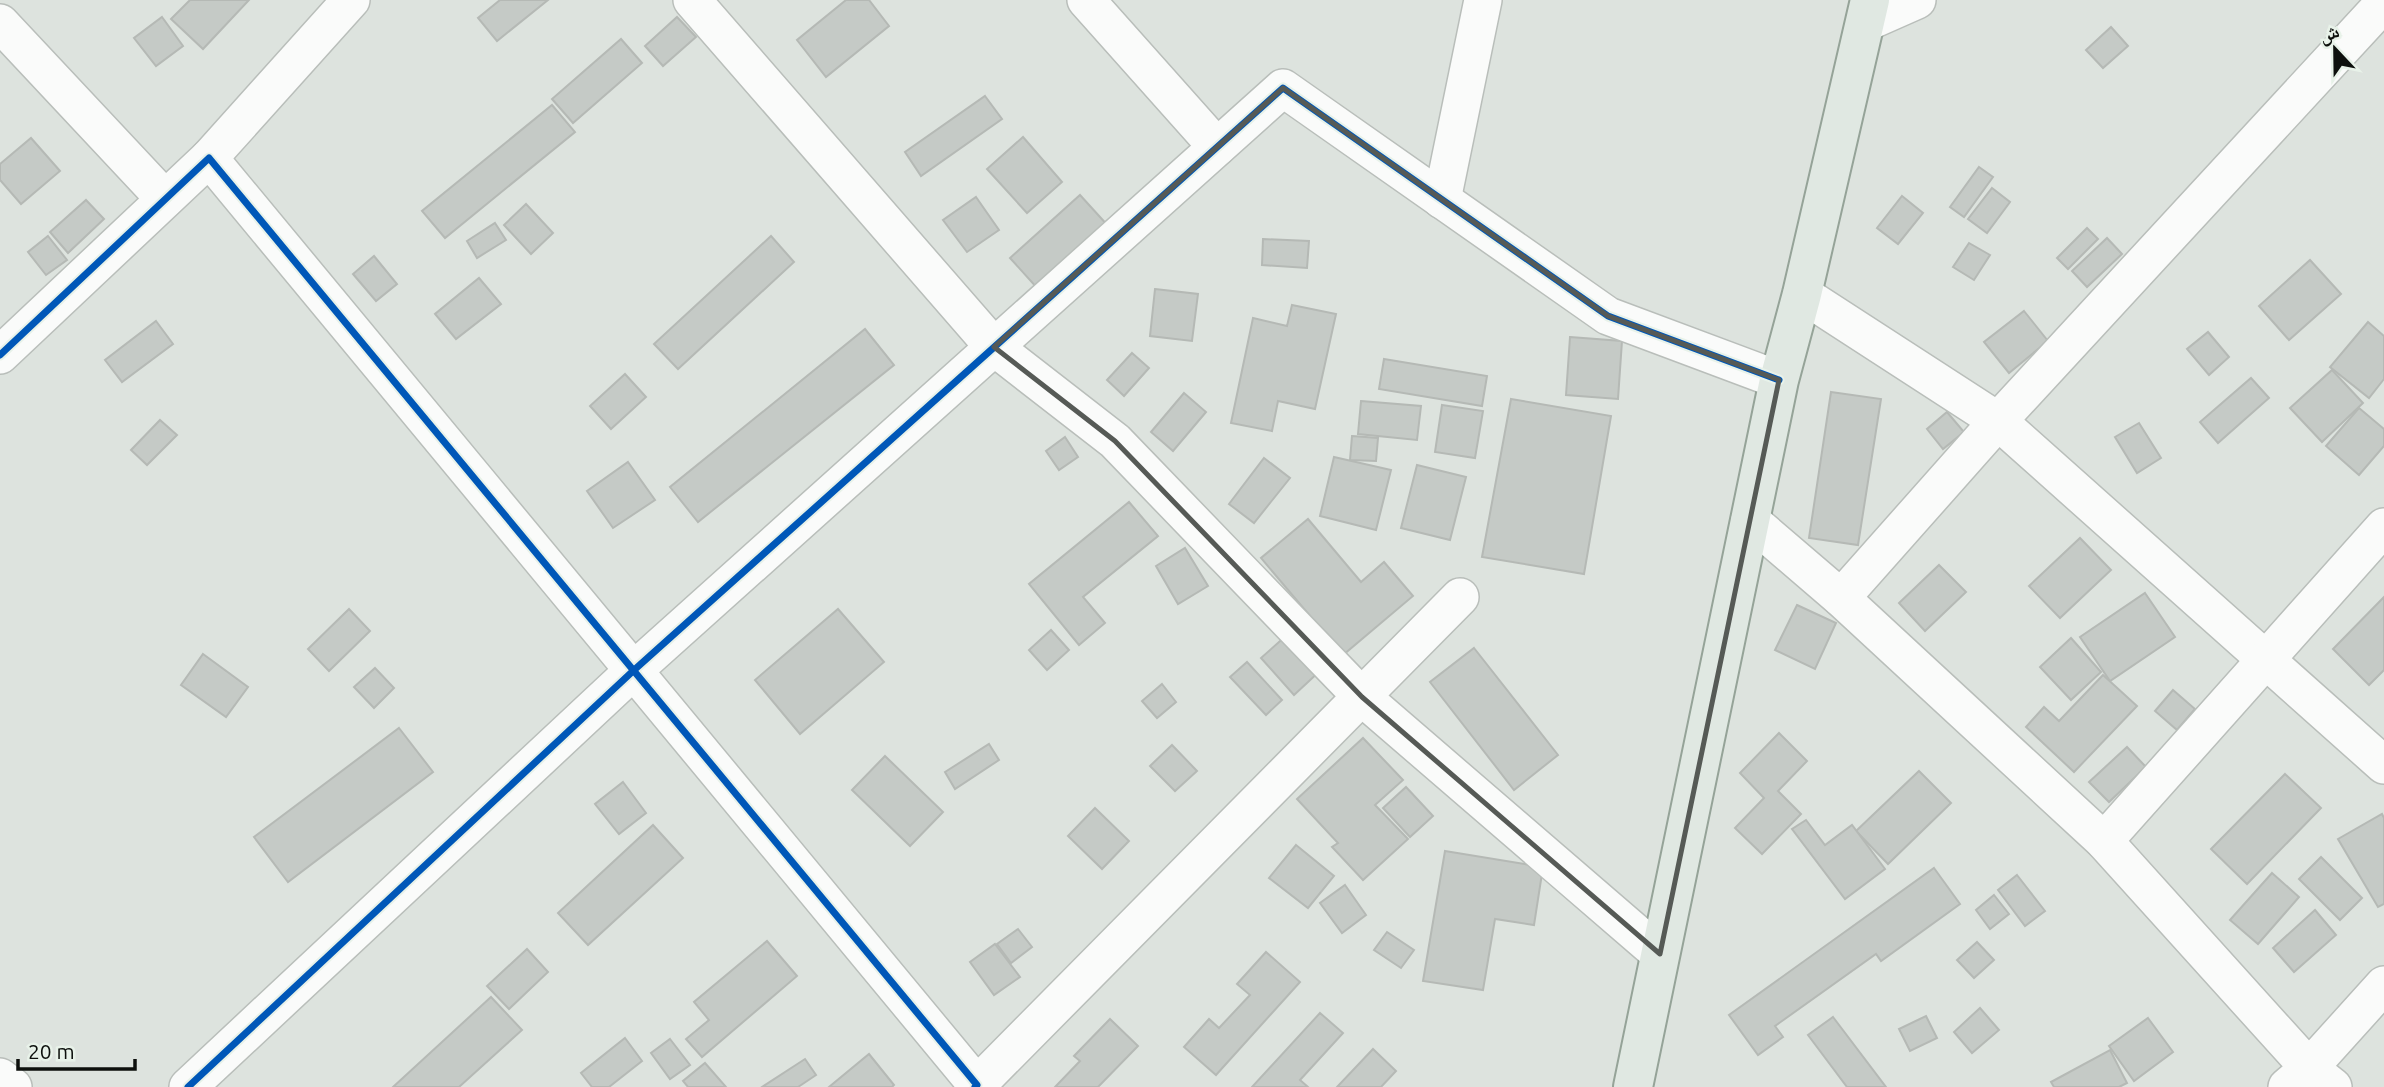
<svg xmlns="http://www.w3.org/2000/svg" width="2384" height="1087" font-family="Ubuntu,'Noto Naskh Arabic',sans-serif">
<rect width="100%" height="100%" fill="#dde3de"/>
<g fill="#c5cac6" stroke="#b5b9b5" stroke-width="2">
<polygon points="190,0 249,0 203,49 171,19"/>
<polygon points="500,0 548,0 497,41 478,18"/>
<polygon points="846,0 869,0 889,26 826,77 797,40"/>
<polygon points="162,17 183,46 156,66 134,38"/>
<polygon points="677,17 696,37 663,66 645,46"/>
<polygon points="2111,27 2128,46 2103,68 2086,50"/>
<polygon points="621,39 642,63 573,123 552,99"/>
<polygon points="985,96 1002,119 921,176 905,152"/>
<polygon points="552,105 575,132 445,238 422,211"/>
<polygon points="1023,137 1062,182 1027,213 987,169"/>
<polygon points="31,138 60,171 21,204 0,180 0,164"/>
<polygon points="1979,167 1993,177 1964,217 1950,207"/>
<polygon points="1992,188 2010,202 1987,233 1968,219"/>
<polygon points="1080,195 1110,228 1039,290 1010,258"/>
<polygon points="1902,196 1923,213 1898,244 1877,228"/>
<polygon points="976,197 999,230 967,252 943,220"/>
<polygon points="86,200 104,219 68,253 50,232"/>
<polygon points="526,204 553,233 531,254 504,225"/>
<polygon points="495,223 506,240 477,258 467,241"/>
<polygon points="2087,228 2098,239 2068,269 2057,258"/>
<polygon points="48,236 67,260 46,275 28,252"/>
<polygon points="771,236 794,262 678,369 654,344"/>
<polygon points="2107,238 2122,254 2087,287 2072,271"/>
<polygon points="1263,239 1309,241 1307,268 1262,265"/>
<polygon points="1969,243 1990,255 1974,280 1953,267"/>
<polygon points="374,256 397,284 376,301 353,274"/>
<polygon points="2310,260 2341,294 2289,340 2259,306"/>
<polygon points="479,278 501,304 456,339 435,314"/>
<polygon points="1155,289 1198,294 1192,341 1150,336"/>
<polygon points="1292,305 1336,314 1315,409 1278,401 1272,431 1231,423 1253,318 1287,326"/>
<polygon points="2024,311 2048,341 2009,373 1984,342"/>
<polygon points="156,321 173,344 122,382 105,360"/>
<polygon points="2368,322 2384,336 2384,379 2369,398 2330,367"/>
<polygon points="865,329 894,365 698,522 670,487"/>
<polygon points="2208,332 2229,357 2209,375 2187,349"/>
<polygon points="1570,337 1622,341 1618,399 1566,395"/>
<polygon points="1132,353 1149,368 1124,396 1107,380"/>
<polygon points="1384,359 1487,376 1482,406 1379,389"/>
<polygon points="2332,370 2363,403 2322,442 2290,408"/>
<polygon points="625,374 646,397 611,429 590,406"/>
<polygon points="2251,378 2269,398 2218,443 2200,422"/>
<polygon points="1831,392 1881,399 1858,545 1809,538"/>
<polygon points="1184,393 1206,412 1173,451 1151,432"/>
<polygon points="1511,399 1611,416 1584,574 1482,557"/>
<polygon points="1361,401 1421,406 1417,440 1358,434"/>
<polygon points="1442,405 1483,411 1475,458 1435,452"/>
<polygon points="2359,408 2384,429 2384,446 2359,475 2326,446"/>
<polygon points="1947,412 1964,432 1943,449 1927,429"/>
<polygon points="160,420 177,435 147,465 131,450"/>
<polygon points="2139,423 2161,458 2137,473 2115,437"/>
<polygon points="1352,436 1378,438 1376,461 1350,460"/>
<polygon points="1065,437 1078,457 1059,470 1046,451"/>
<polygon points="1334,457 1391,470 1376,530 1320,516"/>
<polygon points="1264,458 1290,478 1254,523 1229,504"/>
<polygon points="628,462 655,500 613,528 587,491"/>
<polygon points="1417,465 1466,477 1450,540 1401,528"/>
<polygon points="1129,502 1158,536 1083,597 1105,623 1079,645 1029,584"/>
<polygon points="1308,519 1361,582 1384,562 1413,596 1343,655 1261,558"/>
<polygon points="2080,538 2111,570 2060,618 2029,586"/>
<polygon points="1185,548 1208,586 1178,604 1156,566"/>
<polygon points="1939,565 1966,592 1925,631 1899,603"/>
<polygon points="2145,593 2175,637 2110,681 2080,637"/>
<polygon points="2384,597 2384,670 2369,685 2333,649"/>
<polygon points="1797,605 1836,623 1815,669 1775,650"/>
<polygon points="349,609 370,631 329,671 308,649"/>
<polygon points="838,609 884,662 800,734 755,680"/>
<polygon points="1051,630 1069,650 1047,670 1029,650"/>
<polygon points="1288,634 1321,670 1294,695 1261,658"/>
<polygon points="2071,638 2101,672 2071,700 2040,667"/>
<polygon points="1474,648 1558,755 1514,790 1430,682"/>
<polygon points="203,654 248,687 226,717 181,685"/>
<polygon points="1247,662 1282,700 1266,715 1230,677"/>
<polygon points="375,668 394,688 374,708 354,687"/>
<polygon points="2103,675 2137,706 2074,772 2026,727 2044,707 2059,721"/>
<polygon points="1162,684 1176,702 1157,718 1142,701"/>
<polygon points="2173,690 2195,709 2177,730 2155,711"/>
<polygon points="399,728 433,772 288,882 254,837"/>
<polygon points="1779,733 1807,761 1778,791 1801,814 1762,854 1735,828 1764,798 1740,773"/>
<polygon points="1363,738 1403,780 1375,805 1408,839 1363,880 1332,847 1338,843 1297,799"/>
<polygon points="989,744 999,760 955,789 945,772"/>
<polygon points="1172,745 1197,771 1175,791 1150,766"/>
<polygon points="2127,747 2146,767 2109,802 2089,782"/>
<polygon points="885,756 943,812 910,846 852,790"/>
<polygon points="1919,771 1951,803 1888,864 1856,831"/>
<polygon points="2285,774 2321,808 2247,884 2211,849"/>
<polygon points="623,782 646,813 619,834 595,804"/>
<polygon points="1406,787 1433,816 1410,837 1383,808"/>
<polygon points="1095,808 1129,841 1102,869 1068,836"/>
<polygon points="2382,814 2384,818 2384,904 2378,907 2338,839"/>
<polygon points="1806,820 1825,845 1852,825 1885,869 1845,899 1792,829"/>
<polygon points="653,825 683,858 588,945 558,913"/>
<polygon points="1296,845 1334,876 1308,908 1269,878"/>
<polygon points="1445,851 1543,867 1534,925 1495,919 1483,990 1423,981"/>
<polygon points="2321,857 2362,898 2340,920 2299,879"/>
<polygon points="1934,868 1960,904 1881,961 1876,954 1775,1026 1783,1037 1758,1055 1729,1015"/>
<polygon points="2272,873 2299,897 2258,944 2230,920"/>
<polygon points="2017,875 2045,911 2025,926 1998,890"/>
<polygon points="1345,885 1366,915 1342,933 1320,903"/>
<polygon points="1994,895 2009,914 1990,929 1976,910"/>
<polygon points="2315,910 2336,935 2294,972 2273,948"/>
<polygon points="1018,929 1032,947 1011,963 997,944"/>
<polygon points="1387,932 1414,950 1401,968 1374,950"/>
<polygon points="767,941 797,976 702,1057 686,1039 709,1020 694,1002"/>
<polygon points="1977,942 1994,960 1974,978 1957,960"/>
<polygon points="995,944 1020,977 994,995 970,962"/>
<polygon points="527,949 548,972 509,1009 487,986"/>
<polygon points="1266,952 1300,982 1216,1075 1184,1047 1209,1019 1219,1028 1250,995 1237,984"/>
<polygon points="491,997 522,1030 459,1087 393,1087"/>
<polygon points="1980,1008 1999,1030 1972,1053 1954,1032"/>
<polygon points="1320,1013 1343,1033 1300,1080 1308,1087 1252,1087"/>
<polygon points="1926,1016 1937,1038 1910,1051 1899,1029"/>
<polygon points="1833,1017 1886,1087 1847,1087 1808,1035"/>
<polygon points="2148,1018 2173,1052 2134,1081 2109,1046"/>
<polygon points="1110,1019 1138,1046 1098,1087 1055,1087 1080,1061 1074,1056"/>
<polygon points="625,1038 642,1061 609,1087 592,1087 581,1073"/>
<polygon points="670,1039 690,1065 670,1079 651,1053"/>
<polygon points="1373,1049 1396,1071 1381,1087 1337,1087"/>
<polygon points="2110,1050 2127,1083 2119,1087 2054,1087 2051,1082"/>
<polygon points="869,1054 894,1085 892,1087 829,1087"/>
<polygon points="805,1059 816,1075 798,1087 762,1087"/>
<polygon points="705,1063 726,1087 688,1087 683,1081"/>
</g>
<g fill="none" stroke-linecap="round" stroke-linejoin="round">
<g stroke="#b9beba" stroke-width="40">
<g id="minor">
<polyline points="692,0 994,347 1115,441 1362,697 1660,954"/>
<polyline points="1086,0 1217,147"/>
<polyline points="0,23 165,199"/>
<polyline points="1865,23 1917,0"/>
<polyline points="209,158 351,0"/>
<polyline points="1442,200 1483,0"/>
<polyline points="1802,294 1998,421 2384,765"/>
<polyline points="0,355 209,158 977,1085 975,1087"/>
<polyline points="1750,520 1841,598 2104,841 2309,1068 2333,1087"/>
<polyline points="1841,598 1998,421 2384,3"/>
<polyline points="2104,841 2384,527"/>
<polyline points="0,1077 13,1087"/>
<polyline points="977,1085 1460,597"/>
<polyline points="188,1087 633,671 1283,88 1608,316 1779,380"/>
<polyline points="2287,1087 2309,1068 2384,985"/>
</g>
</g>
<g stroke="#95a398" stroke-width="42">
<polyline id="major" points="1633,1087 1779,380 1802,294 1870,0"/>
</g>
<use href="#minor" stroke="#fafbfa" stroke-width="37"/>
<use href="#major" stroke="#e0e8e2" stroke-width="38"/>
<g stroke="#e8f2e9" stroke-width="11">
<g id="cycleway">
<polyline points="0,355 209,158 977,1085 975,1087"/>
<polyline points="188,1087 633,671 1283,88 1608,316 1779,380"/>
</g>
</g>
<use href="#cycleway" stroke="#0057b8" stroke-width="7"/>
</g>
<path fill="none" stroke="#565a56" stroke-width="5" stroke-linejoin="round" d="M1283,88L1608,316L1779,380L1660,954L1362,697L1115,441L994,347Z"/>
<g transform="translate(2335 49) rotate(338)" stroke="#e8f2e9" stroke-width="5" paint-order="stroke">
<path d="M0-5L12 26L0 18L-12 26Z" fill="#0d100d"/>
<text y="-10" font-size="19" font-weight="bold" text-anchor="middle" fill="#0d100d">ش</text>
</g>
<path d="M18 1059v10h117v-10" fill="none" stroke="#0d100d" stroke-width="3.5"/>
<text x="28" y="1059" font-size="21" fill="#0d100d" stroke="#e8f2e9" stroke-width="5" paint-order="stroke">20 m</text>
</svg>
